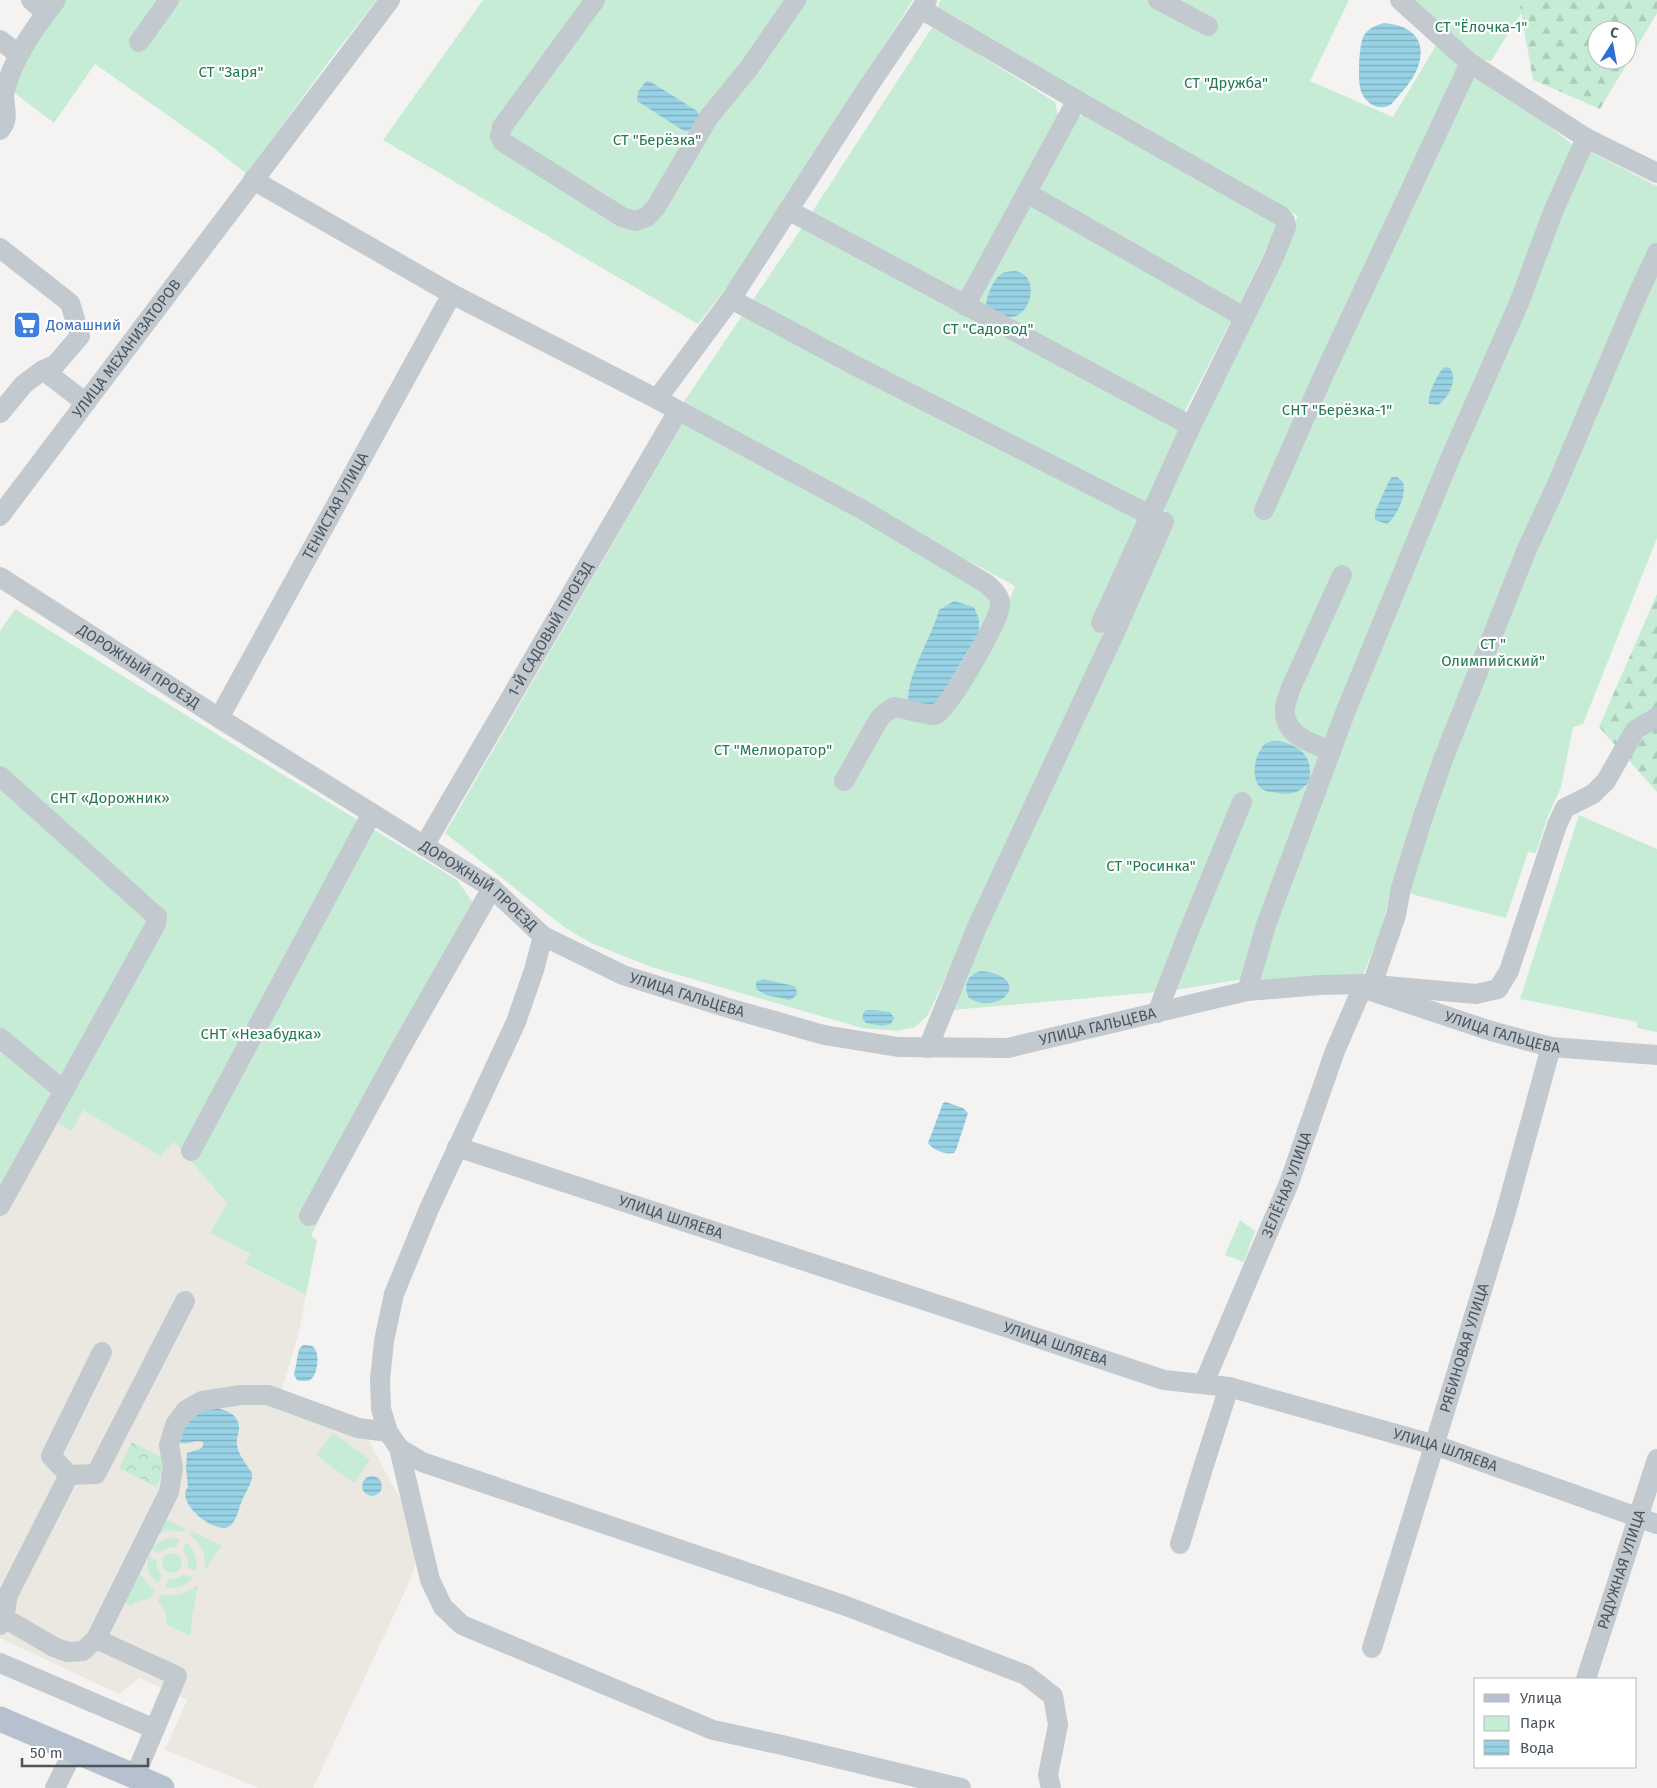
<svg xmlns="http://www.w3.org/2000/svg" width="1657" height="1788" font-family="'Fira Sans',sans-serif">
<defs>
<pattern id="forest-firs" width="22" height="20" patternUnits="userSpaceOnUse" patternTransform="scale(1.25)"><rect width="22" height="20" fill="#c6ecd6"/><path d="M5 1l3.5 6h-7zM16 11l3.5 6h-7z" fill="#acccba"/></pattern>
<pattern id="park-crowns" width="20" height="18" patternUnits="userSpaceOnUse" patternTransform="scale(1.25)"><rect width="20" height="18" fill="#c6ecd6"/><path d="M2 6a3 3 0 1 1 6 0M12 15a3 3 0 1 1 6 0" fill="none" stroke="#acccba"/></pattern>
<pattern id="water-rules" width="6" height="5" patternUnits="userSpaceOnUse" patternTransform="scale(1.25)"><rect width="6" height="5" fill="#98d2e5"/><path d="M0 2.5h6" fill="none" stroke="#7eadbd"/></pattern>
</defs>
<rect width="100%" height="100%" fill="#f4f3f2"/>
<polygon fill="#eae8e0" points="83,1110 160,1156 174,1142 227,1203 210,1233 250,1254 245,1265 306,1295 299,1332 281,1392 366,1420 369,1441 405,1508 418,1557 407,1587 313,1788 259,1788 165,1750 187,1700 140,1678 119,1694 0,1638 0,1215 56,1122"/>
<g fill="#c6ecd6">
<polygon points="66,0 377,0 329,61 247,174 207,143 95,64 54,123 12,91 28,46"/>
<polygon points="483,0 913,0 737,274 698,324 383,140"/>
<polygon points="941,0 1349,0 1310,81 1393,117 1438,42 1489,79 1577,148 1244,979 1169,991 952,1010 1161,513 1197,429 1298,216 1189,157 936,9"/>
<polygon points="1411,0 1529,0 1491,61 1478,59"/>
<polygon points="933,26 1055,102 1059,119 1075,120 1087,112 1279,222 1238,307 1183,415 1185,428 1092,628 1104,634 928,1015 915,1027 897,1031 862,1028 651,967 591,943 564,927 445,833 682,424 1010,599 1015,586 681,406 801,229"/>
<polygon points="1587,150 1657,186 1657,538 1583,724 1573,727 1561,787 1548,816 1536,853 1528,852 1506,918 1411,894 1406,885 1393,881 1381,931 1362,977 1258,982 1274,920 1356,713 1351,711"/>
<polygon points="15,609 257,759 457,880 474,904 311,1236 317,1240 306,1295 245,1264 250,1254 210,1233 227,1203 174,1142 160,1156 83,1110 72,1131 56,1122 0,1215 0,631"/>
<polygon points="1579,815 1657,849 1657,1032 1637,1028 1637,1022 1520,999"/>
<polygon points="1240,1220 1255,1231 1244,1262 1225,1255"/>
<polygon points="333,1433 370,1460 354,1483 316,1455"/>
<polygon points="163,1518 185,1528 183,1532 169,1530 156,1535"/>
<path d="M192,1531L222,1546L211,1560L207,1569L205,1568C206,1554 201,1544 190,1535Z"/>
<path d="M172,1538L179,1539L176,1547L167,1548L159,1553L151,1549C158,1542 163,1539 172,1538Z"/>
<path d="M186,1542C195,1550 198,1559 196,1571L188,1567L187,1556L183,1550Z"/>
<circle cx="172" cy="1563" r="10"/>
<path d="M148,1556L156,1560L157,1568L162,1575L158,1584C149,1576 146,1568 148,1556Z"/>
<path d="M135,1571C144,1575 147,1585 155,1591L150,1599L138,1601L131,1606L121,1601Z"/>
<path d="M184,1574L193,1578C184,1587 177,1589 165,1587L169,1579L177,1578Z"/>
<path d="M197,1585L198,1586L192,1616L191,1633L190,1636L166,1624V1612L158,1602L161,1594C175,1597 186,1595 197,1585Z"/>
</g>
<g fill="url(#forest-firs)" fill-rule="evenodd">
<path d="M1525,0H1657V13L1600,109L1533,80L1520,7ZM1597,30H1627V60H1597Z"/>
<polygon points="1657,594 1657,792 1599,727"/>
</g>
<polygon fill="url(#park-crowns)" points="132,1442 169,1461 156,1487 119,1468"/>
<g fill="url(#water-rules)">
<path d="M1384,23C1432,27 1428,65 1401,93C1397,97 1393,104 1388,106C1374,111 1362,99 1360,87C1358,76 1359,47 1363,37C1367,29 1376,25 1384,23Z"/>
<polygon points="646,81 651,82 697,111 699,114 698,119 689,131 684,131 637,101 638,92"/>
<path d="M1014,271C1042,274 1031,318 1010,317C1003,317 993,308 986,305C987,295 993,280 1001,274C1005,271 1009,272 1014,271Z"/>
<path d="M1444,367L1450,368C1458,380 1449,397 1438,405L1429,404C1427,394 1437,375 1444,367Z"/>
<path d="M1392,477H1397L1403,482C1407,495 1397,516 1387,524L1375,520V512L1389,481Z"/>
<path d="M954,601L974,607L979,620V632L940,698L931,708L908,700C909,670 931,639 939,610Z"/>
<path d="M1279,741C1301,746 1314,757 1309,782C1299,792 1292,796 1278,793C1273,792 1266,792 1262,789C1250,779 1254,756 1264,745C1267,741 1274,741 1279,741Z"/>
<path d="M981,971C1035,977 1001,1017 969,998C962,986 968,974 981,971Z"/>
<polygon points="763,979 794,986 796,988 797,995 790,1000 766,995 756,989 756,982"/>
<polygon points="867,1010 875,1010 890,1012 894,1018 891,1024 882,1026 866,1023 862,1018 864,1012"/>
<path d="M946,1102L963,1108L968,1113L956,1150L954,1153C946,1155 933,1150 928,1143L943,1103Z"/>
<path d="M303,1345C306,1345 309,1345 312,1346C321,1351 318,1375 310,1380C306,1382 301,1381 297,1380L294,1375L299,1349Z"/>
<path d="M212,1407C225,1410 240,1413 239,1430C238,1435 236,1440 237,1446C239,1456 247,1465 252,1473C253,1483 247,1489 243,1498C239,1507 237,1520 230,1526C216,1536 174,1502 188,1487L186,1468L187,1453L200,1449L203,1446V1442C194,1439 189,1445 180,1443C175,1433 187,1418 196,1413C200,1410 207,1409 212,1407Z"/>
<circle cx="372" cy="1486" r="10"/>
</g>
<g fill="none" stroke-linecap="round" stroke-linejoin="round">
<g stroke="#c2c9cf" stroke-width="20">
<polyline points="31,0 46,13"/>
<polyline points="595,0 502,127 500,136 503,142 622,217 635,221 647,217 656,207 709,117 749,68 796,0"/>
<polyline points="1158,0 1208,26"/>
<polyline points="1400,0 1470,63 1586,138 1657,173"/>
<polyline points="921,9 1085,105 1281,216 1285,221 1286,227 1273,259 1191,426 1101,623"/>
<polyline points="0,40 18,54"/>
<polyline points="139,42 169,0"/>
<path d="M0,130C12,116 1,105 5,90C15,54 34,29 56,0"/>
<path d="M253,180L452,294L657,399L863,510L987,584C994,591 1001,596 1000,606C998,623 949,709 935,715C932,716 902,708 894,707L885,713L879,719L844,781"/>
<polyline points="1027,193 1244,317"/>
<polyline points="788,210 1191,426"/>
<polyline points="0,248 70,303 80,336 55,365 43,370"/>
<polyline points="731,299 852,364 1150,515"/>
<polyline points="965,306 1077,100"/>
<polyline points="657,399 731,299 866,90 927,0"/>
<polyline points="0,413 24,384 43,370 86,403"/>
<polyline points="1264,510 1325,372 1470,63"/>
<path id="s1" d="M0,516L390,0"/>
<path id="s2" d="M0,577L219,718L492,888L543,936L534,970L516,1022L429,1209L394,1294L384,1341L380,1380L381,1409L388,1432L399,1448L430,1580L443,1607L462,1625L713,1730L782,1745L961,1788"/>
<path id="s3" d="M219,718L452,294"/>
<path d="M1331,751C1311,743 1283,735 1285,709C1285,703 1289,695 1290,690L1342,575"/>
<polyline points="0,776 157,917 156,924 0,1206"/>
<path id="s4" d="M424,846L678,411"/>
<path id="s5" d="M543,936L623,975L725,1007L824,1035L898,1047L1008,1048L1247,991L1320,985L1364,984L1365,989L1491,1031L1551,1047L1657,1055"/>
<polyline points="1372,985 1396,915 1401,888 1423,817 1444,757 1527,549 1558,482 1637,296 1657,253"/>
<polyline points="1247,991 1266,925 1347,708 1449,461 1519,303 1553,212 1586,138"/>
<polyline points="1157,1013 1188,933 1242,802"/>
<polyline points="0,1038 64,1091"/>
<polyline points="928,1048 977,927 1116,630 1164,522"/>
<path id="s6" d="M457,1147L957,1311L1164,1380L1229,1387L1435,1445L1657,1524"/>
<polyline points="191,1151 372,813"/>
<polyline points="309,1216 399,1051 492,888"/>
<path id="s7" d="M1204,1383L1289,1183L1335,1051L1364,984L1476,994L1498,989L1509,971L1557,825L1565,808L1593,794L1606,781L1635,730L1657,717"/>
<polyline points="399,1448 422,1462 846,1606 1026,1675 1053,1696 1058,1725 1048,1775 1051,1788"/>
<polyline points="69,1475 96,1474 185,1301"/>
<polyline points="1180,1544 1203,1468 1229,1387"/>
<polyline points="4,1618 8,1595 69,1475 51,1456 102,1352"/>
<polyline points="0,1625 4,1618 54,1647 68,1652 83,1651 96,1639 177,1676 135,1776"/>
<polyline points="96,1639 169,1492 173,1468 169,1445 175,1425 186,1410 202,1401 241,1395 268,1395 358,1428 388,1432"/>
<path id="s8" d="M1372,1648L1505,1215L1551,1047"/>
<polyline points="0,1663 155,1729"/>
<path id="s9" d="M1586,1679L1657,1459"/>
<polyline points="55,1788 74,1750"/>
</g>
<polyline stroke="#b5c1ce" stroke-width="25" points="0,1719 162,1788"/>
</g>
<defs>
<g id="supermarket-square" transform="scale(1.4375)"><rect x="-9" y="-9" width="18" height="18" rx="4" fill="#3f7fe0" stroke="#fff"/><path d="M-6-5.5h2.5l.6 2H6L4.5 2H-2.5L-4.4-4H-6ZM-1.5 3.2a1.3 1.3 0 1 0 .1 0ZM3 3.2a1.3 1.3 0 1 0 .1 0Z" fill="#fff"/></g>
</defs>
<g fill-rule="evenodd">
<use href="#supermarket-square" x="27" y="325"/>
</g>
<g text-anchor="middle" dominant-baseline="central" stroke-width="4.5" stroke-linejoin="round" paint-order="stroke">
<g font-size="15" fill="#227a51" stroke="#fff">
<text x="1481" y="27">СТ "Ёлочка-1"</text>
<text x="231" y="72">СТ "Заря"</text>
<text x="1226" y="83">СТ "Дружба"</text>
<text x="657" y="140">СТ "Берёзка"</text>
<text x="988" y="329">СТ "Садовод"</text>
<text x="1337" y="410">СНТ "Берёзка-1"</text>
<text x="1493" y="644">СТ "<tspan x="1493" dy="17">Олимпийский"</tspan></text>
<text x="773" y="750">СТ "Мелиоратор"</text>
<text x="110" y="798">СНТ «Дорожник»</text>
<text x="1151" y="866">СТ "Росинка"</text>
<text x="261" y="1034">СНТ «Незабудка»</text>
</g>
<g font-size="15" fill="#366cbe" stroke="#fff" text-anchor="start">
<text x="46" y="325">Домашний</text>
</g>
<g font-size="15" fill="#4c555e" stroke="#fff">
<text stroke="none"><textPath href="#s1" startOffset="210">УЛИЦА МЕХАНИЗАТОРОВ</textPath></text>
<text stroke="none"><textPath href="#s3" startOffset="242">ТЕНИСТАЯ УЛИЦА</textPath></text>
<text stroke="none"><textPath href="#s4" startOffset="251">1-Й САДОВЫЙ ПРОЕЗД</textPath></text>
<text stroke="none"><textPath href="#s2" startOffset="165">ДОРОЖНЫЙ ПРОЕЗД</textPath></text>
<text stroke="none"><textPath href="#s2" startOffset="570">ДОРОЖНЫЙ ПРОЕЗД</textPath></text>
<text stroke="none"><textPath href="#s5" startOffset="156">УЛИЦА ГАЛЬЦЕВА</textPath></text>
<text stroke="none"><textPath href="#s5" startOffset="576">УЛИЦА ГАЛЬЦЕВА</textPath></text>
<text stroke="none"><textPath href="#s5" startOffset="996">УЛИЦА ГАЛЬЦЕВА</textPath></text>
<text stroke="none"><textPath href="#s7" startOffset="215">ЗЕЛЁНАЯ УЛИЦА</textPath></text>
<text stroke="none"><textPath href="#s6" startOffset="225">УЛИЦА ШЛЯЕВА</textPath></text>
<text stroke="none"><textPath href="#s6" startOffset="630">УЛИЦА ШЛЯЕВА</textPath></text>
<text stroke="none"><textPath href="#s8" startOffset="314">РЯБИНОВАЯ УЛИЦА</textPath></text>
<text stroke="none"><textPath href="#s6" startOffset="1035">УЛИЦА ШЛЯЕВА</textPath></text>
<text stroke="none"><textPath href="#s9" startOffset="115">РАДУЖНАЯ УЛИЦА</textPath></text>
</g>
</g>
<rect x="1474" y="1678" width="162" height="90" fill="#ffffff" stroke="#b7bbbf"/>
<rect x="1484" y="1694" width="25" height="8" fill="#b5c1ce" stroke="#b7bbbf"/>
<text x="1520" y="1703" font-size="15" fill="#4c555e">Улица</text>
<rect x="1484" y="1716" width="25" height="15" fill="#c6ecd6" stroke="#b7bbbf"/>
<text x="1520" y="1728" font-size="15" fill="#4c555e">Парк</text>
<rect x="1484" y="1740" width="25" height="15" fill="url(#water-rules)" stroke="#b7bbbf"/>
<text x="1520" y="1753" font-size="15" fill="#4c555e">Вода</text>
<g transform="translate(1612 45) rotate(11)"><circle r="24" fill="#ffffff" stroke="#b7bbbf"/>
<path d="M0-4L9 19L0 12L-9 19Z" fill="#2d70d4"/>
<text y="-8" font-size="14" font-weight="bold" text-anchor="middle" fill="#4c555e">С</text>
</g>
<path d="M22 1758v8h126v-8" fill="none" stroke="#4c555e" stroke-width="2.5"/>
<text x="30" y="1758" font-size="15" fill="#4c555e" stroke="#ffffff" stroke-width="4" paint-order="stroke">50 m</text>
</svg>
